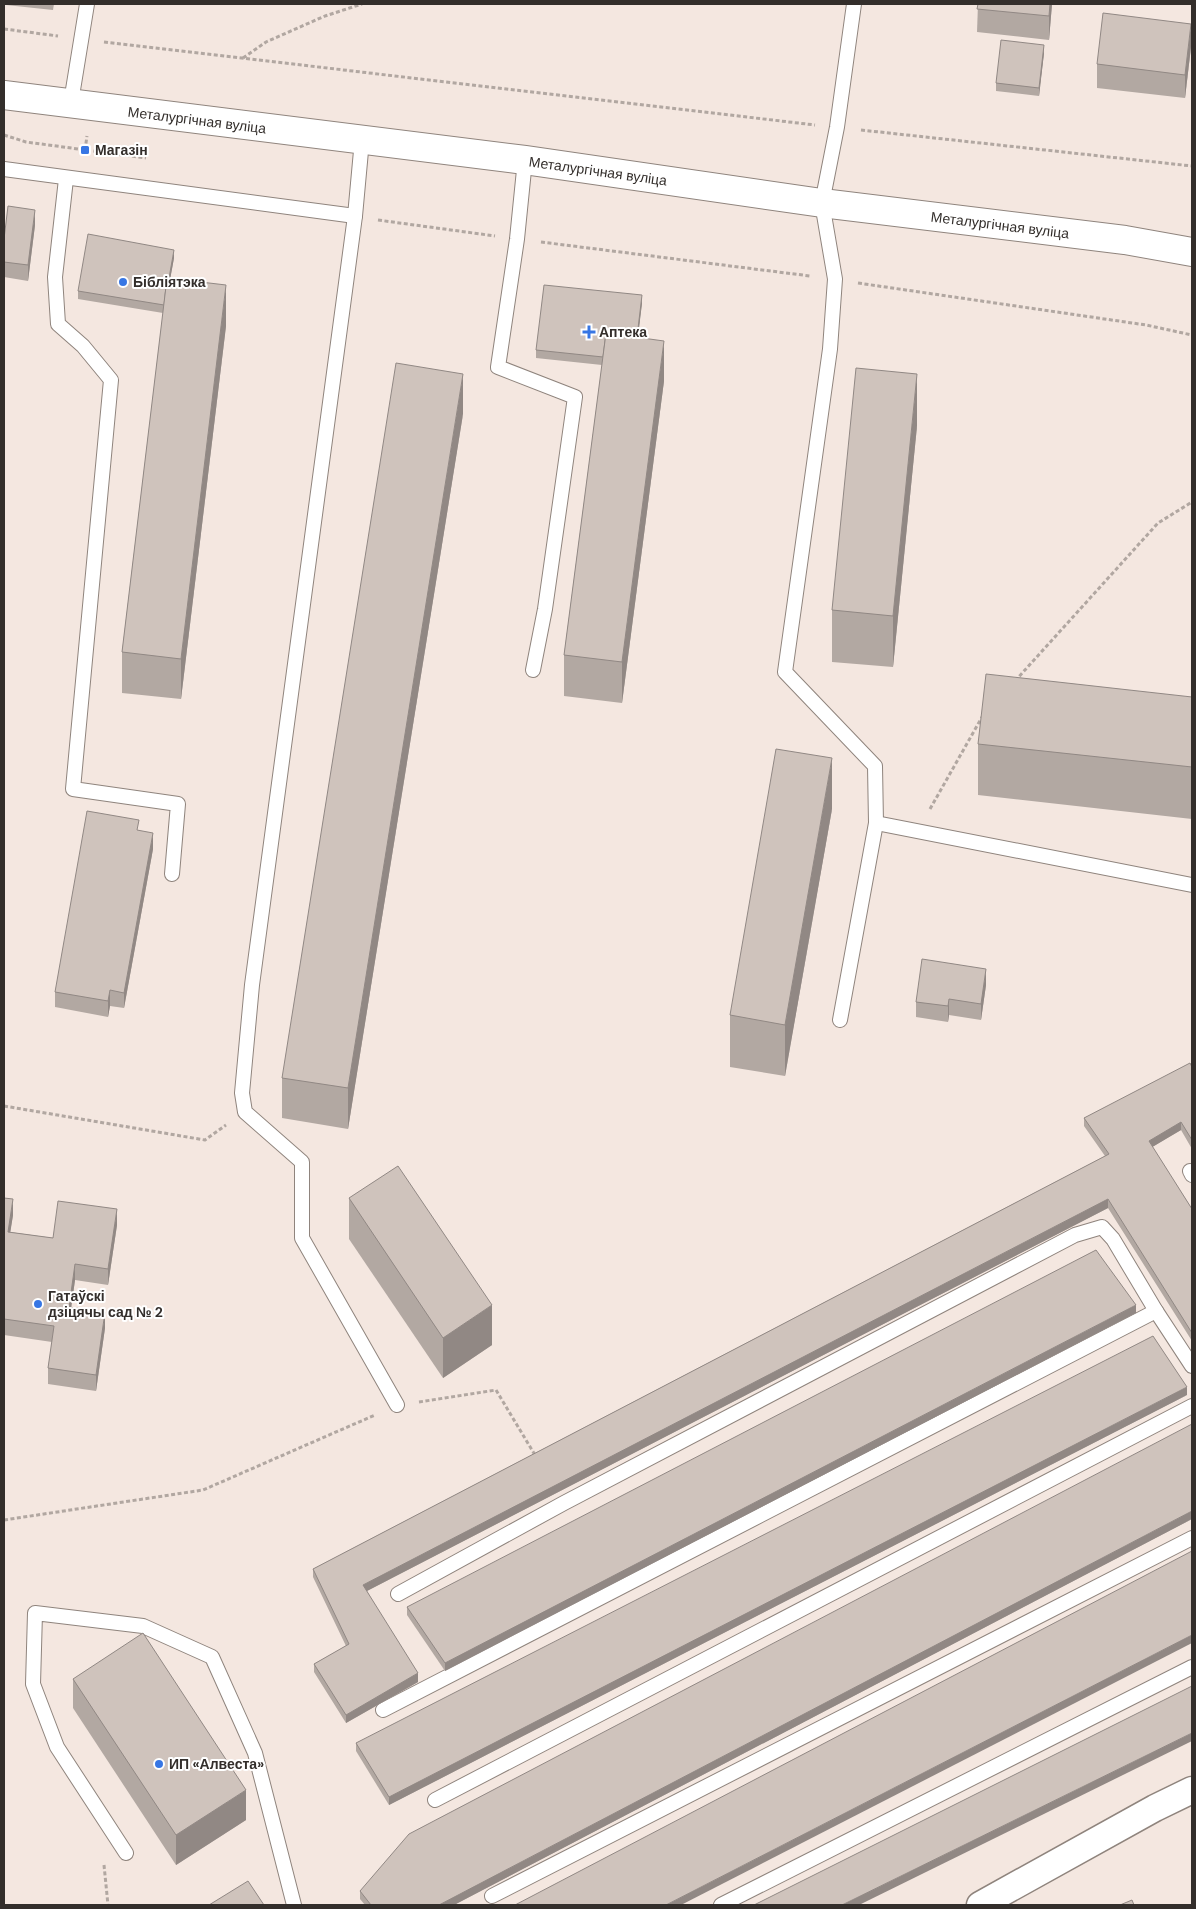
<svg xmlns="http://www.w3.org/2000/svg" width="1196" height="1909" font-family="'DM Sans',sans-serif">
<rect width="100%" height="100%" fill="#f4e7e0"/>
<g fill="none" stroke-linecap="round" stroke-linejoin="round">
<g stroke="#8f847d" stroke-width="16">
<g id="service">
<polyline points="71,102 87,4"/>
<polyline points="362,140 355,216 252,985 242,1093 245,1112 302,1162 302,1238 397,1405"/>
<polyline points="525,160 517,239 498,367 575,397 545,609 533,670"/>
<polyline points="4,169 355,216"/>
<polyline points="66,179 55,277 58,324 83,346 111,380 73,789 178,804 172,874"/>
<polyline points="876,823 1192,885"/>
<polyline points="840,1020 876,823 875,766 785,672 830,349 835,279 822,203 837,127 854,4"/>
<polyline points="1190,1171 1192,1175"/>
<polyline points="398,1594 564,1503 1075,1235 1102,1227 1113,1239 1156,1311 1192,1366"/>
<polyline points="383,1710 1156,1311"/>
<polyline points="435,1800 1192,1406"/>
<polyline points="126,1853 57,1747 33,1684 35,1613 143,1626 212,1657 255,1753 294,1905"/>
<polyline points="492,1896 1192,1538"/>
<polyline points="721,1905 1192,1667"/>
</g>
</g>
<g stroke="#8f847d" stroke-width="29">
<polyline id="minor" points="980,1905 1155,1808 1192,1790"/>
</g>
<g stroke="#8f847d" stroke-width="30">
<polyline id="tertiary" points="4,95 525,160 822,203 1125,240 1192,252"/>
</g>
<g stroke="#b1a7a1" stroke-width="3" stroke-dasharray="4 2.5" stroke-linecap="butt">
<polyline points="4,29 58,36"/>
<polyline points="104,42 815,125"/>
<polyline points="243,58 266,42 325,16 362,4"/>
<polyline points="861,130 1192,166"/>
<polyline points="4,135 26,142 146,158"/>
<polyline points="85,150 87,136"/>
<polyline points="378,220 495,236"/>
<polyline points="541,242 810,276"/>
<polyline points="858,283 1146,325 1192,335"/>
<polyline points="1015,681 1158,523 1192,502"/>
<polyline points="930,809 982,717"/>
<polyline points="4,1106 205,1140 226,1125"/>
<polyline points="419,1402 496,1390 535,1455"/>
<polyline points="4,1520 203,1490 375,1415"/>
<polyline points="104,1865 108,1905"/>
</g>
<use href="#service" stroke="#fff" stroke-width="14"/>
<use href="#minor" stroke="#fff" stroke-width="26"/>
<use href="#tertiary" stroke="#fff" stroke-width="28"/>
</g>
<g fill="#b2a8a2">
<polygon points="6,4 54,4 53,10 6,5"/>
<polygon points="978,4 1052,4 1049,40 977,32"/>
<polygon points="1191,47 1185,98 1097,88 1097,64"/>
<polygon points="1044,53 1039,96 996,91 996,83"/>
<polygon points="35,225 28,281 4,277 4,239"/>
<polygon points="174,258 170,279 226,326 181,699 122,693 122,652 163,313 78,299 78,291"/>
<polygon points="642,303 638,337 664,381 622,703 564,696 564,655 602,365 536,358 536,350"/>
<polygon points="463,414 348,1129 282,1118 282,1078"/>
<polygon points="917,426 893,667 832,662 832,610"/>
<polygon points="1192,697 1192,819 978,795 978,744"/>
<polygon points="832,809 785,1076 730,1067 730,1015"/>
<polygon points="139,830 153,849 124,1008 110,1006 108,1017 55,1007 55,992"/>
<polygon points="986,985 981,1020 949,1015 948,1022 916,1017 916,1002"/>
<polygon points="1192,1067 1192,1149 1181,1130 1152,1147 1192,1209 1192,1341 1108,1208 367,1591 418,1682 346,1723 314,1672 314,1664 346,1646 313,1577 313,1569 1105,1156 1084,1126 1084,1118"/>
<polygon points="4,1198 13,1215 10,1232 53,1238 117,1225 108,1285 75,1280 71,1308 105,1328 96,1391 48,1384 48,1368 52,1342 4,1335"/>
<polygon points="349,1198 492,1345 443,1378 349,1239"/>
<polygon points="1136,1313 445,1671 407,1615 407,1607"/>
<polygon points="1187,1395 389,1805 356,1751 356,1743"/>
<polygon points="1192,1519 454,1905 365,1905 360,1899 360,1891"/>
<polygon points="73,1679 246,1820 176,1865 73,1708"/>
</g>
<g fill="#918884">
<polygon points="1050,4 1052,4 1049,40 1049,16"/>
<polygon points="1191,24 1191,47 1185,98 1185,75"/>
<polygon points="1044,45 1044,53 1039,96 1039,88"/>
<polygon points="35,210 35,225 28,281 28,265"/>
<polygon points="174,250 174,258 164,313 164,305"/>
<polygon points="226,285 226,326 181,699 181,659"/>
<polygon points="642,295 642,303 634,368 634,360"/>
<polygon points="664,341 664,381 622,703 622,662"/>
<polygon points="463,374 463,414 348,1129 348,1088"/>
<polygon points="917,374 917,426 893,667 893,616"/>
<polygon points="832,758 832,809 785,1076 785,1025"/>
<polygon points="153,833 153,849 124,1008 124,993"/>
<polygon points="986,969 986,985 981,1020 981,1004"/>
<polygon points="110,990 110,1006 108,1017 108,1001"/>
<polygon points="949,999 949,1015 948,1022 948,1006"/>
<polygon points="1181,1122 1181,1130 1149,1149 1149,1141"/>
<polygon points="13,1199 13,1215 8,1247 8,1232"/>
<polygon points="1108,1199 1108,1208 363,1593 363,1585"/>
<polygon points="117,1209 117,1225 108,1285 108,1269"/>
<polygon points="75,1264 75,1280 69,1323 69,1307"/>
<polygon points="492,1305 492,1345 443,1378 443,1338"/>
<polygon points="1136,1305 1136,1313 445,1671 445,1663"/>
<polygon points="105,1312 105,1328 96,1391 96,1375"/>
<polygon points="1187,1387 1187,1395 389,1805 389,1797"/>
<polygon points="1192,1511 1192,1519 454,1905 439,1905"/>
<polygon points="1192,1635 1192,1643 681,1905 666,1905"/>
<polygon points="418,1673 418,1682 346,1723 346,1715"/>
<polygon points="1192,1733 1192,1741 859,1905 842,1905"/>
<polygon points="246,1790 246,1820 176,1865 176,1835"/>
</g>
<g fill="#cfc3bc" stroke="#918884">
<polygon points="978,4 1050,4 1049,16 977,9"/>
<polygon points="1103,13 1191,24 1185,75 1097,64"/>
<polygon points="1001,40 1044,45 1039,88 996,83"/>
<polygon points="8,206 35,210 28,265 4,262 4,239"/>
<polygon points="88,234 174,250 169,278 167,278 164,305 78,291"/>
<polygon points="167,278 226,285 181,659 122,652"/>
<polygon points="544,285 642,295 637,337 606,333 603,357 536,350"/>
<polygon points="606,333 664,341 622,662 564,655"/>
<polygon points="396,363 463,374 348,1088 282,1078"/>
<polygon points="856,368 917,374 893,616 832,610"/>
<polygon points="986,674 1192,697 1192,767 978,744"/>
<polygon points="776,749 832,758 785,1025 730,1015"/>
<polygon points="87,811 139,820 137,830 153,833 124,993 110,990 108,1001 55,992"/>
<polygon points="922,959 986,969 981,1004 949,999 948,1006 916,1002"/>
<polygon points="1190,1063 1192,1067 1192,1140 1181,1122 1149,1141 1192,1209 1192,1333 1108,1199 363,1585 418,1673 346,1715 314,1664 349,1644 313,1569 1109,1154 1084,1118"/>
<polygon points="398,1166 492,1305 443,1338 349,1198"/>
<polygon points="4,1198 13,1199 8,1232 53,1238 58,1201 117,1209 108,1269 75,1264 69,1307 105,1312 96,1375 48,1368 54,1326 4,1319"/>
<polygon points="1096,1250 1136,1305 445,1663 407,1607"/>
<polygon points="1153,1336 1187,1387 389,1797 356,1743"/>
<polygon points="1192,1424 1192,1511 439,1905 371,1905 360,1891 409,1834"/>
<polygon points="1192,1551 1192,1635 666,1905 515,1905"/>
<polygon points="143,1633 246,1790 176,1835 73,1679"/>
<polygon points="1192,1686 1192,1733 842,1905 754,1905"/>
<polygon points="248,1881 264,1905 209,1905"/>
<polygon points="1132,1900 1134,1905 1120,1905"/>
</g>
<g fill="#3776e4" stroke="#fff" stroke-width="2">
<rect x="80" y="145" width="10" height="10" rx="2.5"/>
<circle cx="123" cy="282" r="5"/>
<path d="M586.5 324.5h5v5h5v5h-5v5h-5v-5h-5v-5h5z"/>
<circle cx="38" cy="1304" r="5"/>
<circle cx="159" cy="1764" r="5"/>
</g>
<g text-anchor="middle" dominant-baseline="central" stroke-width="4" stroke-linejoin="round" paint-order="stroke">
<g font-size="14" fill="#332e2b" stroke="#fff">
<text transform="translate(197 120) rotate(7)">Металургічная вуліца</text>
<text transform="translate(598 171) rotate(8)">Металургічная вуліца</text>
<text transform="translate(1000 225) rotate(7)">Металургічная вуліца</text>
</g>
<g font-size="14" font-weight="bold" fill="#332e2b" stroke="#fff" text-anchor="start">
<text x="95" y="150">Магазін</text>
<text x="133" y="282">Бібліятэка</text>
<text x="599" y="332">Аптека</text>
<text x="48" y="1296">Гатаўскі<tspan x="48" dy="16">дзіцячы сад № 2</tspan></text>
<text x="169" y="1764">ИП «Алвеста»</text>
</g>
</g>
<rect width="1196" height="1909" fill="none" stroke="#332e2b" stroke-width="10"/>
</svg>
